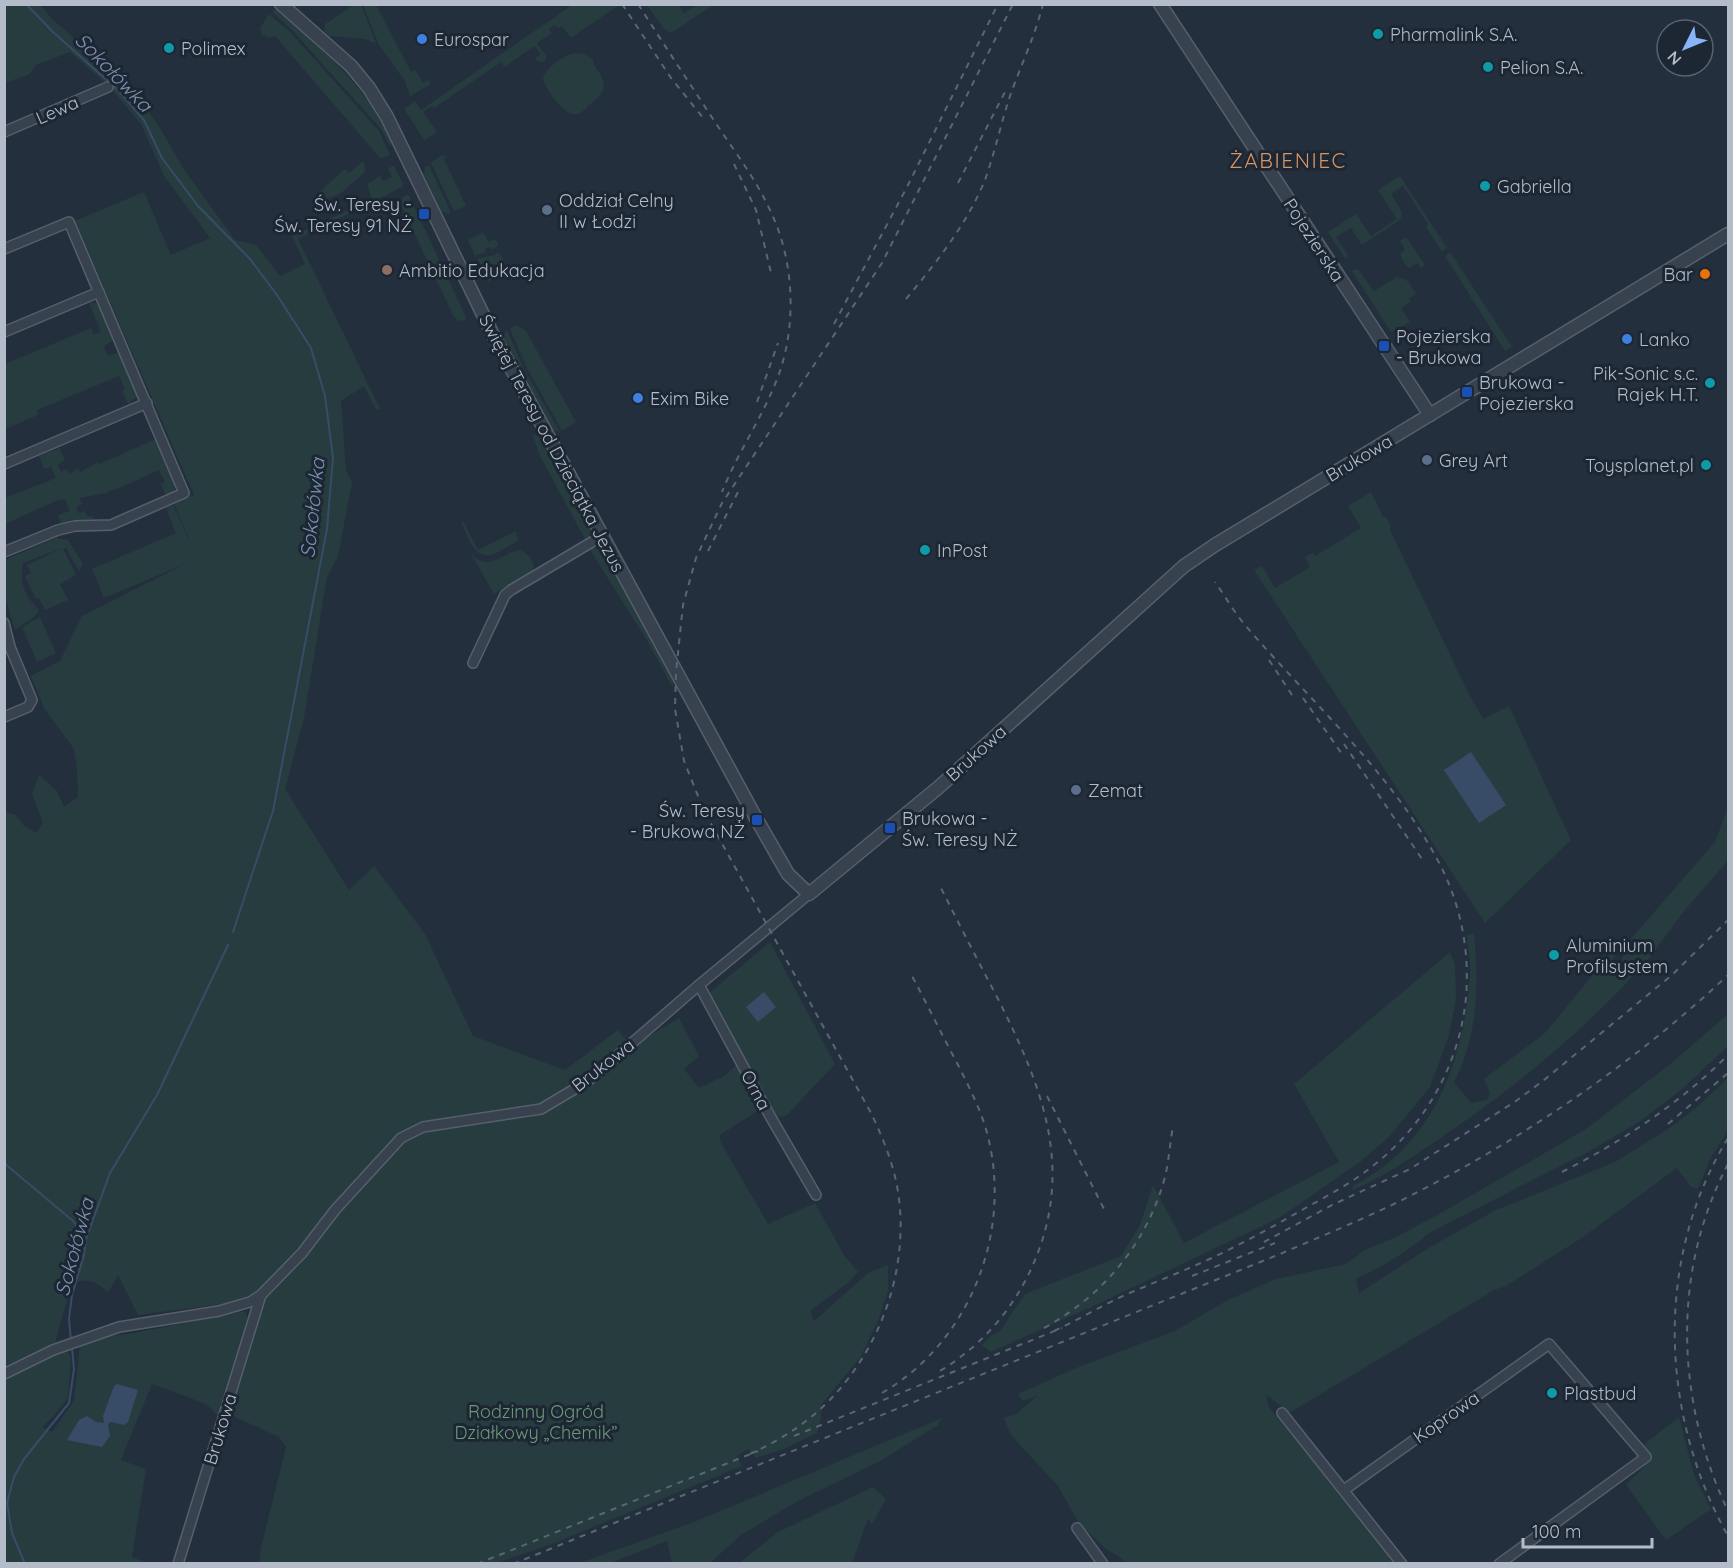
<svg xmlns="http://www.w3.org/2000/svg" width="1733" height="1568" font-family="Quicksand,sans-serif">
<rect width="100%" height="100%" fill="#242f3e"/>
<g fill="#263c3f">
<path d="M40,4L52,19L134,90L160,128L183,168L235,240L256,245L280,276L305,264L292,236L372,199L367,184L380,176L383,181L392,177L388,168L394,166L403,184L402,187L298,239L380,409L376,410L364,386L341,401L346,470L352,482L338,556L327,577L304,718L285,789L349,890L374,866L425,934L473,1036L565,1070L618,1030L630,1045L641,1041L679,1018L699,1056L684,1069L699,1088L724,1076L744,1059L708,994L770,942L835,1064L786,1116L776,1117L771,1110H759L720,1135V1141L768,1224L815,1203L844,1255L858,1272L849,1282L810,1311L814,1321L868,1273L888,1265V1291L878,1321L860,1358L821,1405V1419L817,1433L784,1449L756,1458L748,1449L737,1456L742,1466L552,1544L497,1563L259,1564L261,1547L286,1447L279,1437L229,1414L264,1299L257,1290L238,1302L138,1315L118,1275L108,1293C96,1280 88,1278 72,1283L56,1339L58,1352L67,1350L71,1358L68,1398L53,1417L42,1427L52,1432L74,1401L80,1345C96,1338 111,1335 129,1334L245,1311L249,1322L219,1417L206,1404L152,1384L121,1460L146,1469L132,1557L148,1563L5,1564V812L16,815L24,826L36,833L43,823L32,794L39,775L57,791L64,807L78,797L77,770L74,749L44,708L31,676L60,661L82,616L185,564L104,598L92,569L176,533L166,508L173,505L197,558L174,504L194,495L75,221L144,192L171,255L210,238L164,176L141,124L109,86L70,52L36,65L30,74L5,83V5Z"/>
<polygon points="354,5 361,5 376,43 364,39 329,36 324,30 325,24"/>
<polygon points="363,5 376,5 411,72 415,70 423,83 428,80 431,84 410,96 405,81 379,45"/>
<polygon points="572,5 619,5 571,38 562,26 558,28 555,25 549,29 552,33 537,43 546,56 546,60 543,62 537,61 535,58 541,54 534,46 505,67 501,62 434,108 432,106 423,112 437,132 424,140 404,109 415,101 421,110"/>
<polygon points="647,5 678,5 684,13 697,5 713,5 671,33 665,30"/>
<path d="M276,10C327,54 363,82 393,144L390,146L381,129L292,30L272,12Z"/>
<polygon points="269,14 290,32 379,131 390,155 381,159 275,36 269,38 262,35 260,28"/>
<path d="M574,53L584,54L593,59V63C605,81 611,90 589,105C586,108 582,113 578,114C565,118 546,89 543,79C546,67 563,56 574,53Z"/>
<polygon points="442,155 447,157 444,159 466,206 454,211 431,163"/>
<polygon points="363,161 365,166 365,172 341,193 323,201 317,194 345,169 349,173"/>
<polygon points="429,165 451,213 448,214 441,211 424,174 425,167"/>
<polygon points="1400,176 1447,248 1442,252 1426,227 1428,224 1403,186 1391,194 1402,212 1401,219 1362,245 1351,228 1336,237 1348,256 1345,258 1328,232 1356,214 1371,236 1397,219 1378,190"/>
<polygon points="406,195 409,196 466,317 465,320 459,321 454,317 401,205 402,198"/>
<polygon points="483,233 489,242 495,239 499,245 491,250 489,247 485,249 486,252 475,256 468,240"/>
<polygon points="1406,237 1425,265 1421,268 1418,263 1409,268 1404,263 1400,254 1405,250 1400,241"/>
<polygon points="498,252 507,265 488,282 477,259 494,255"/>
<polygon points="1450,252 1512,347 1505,351 1445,256"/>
<polygon points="1355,269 1359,270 1374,291 1397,277 1406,279 1416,294 1409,299 1410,302 1401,308 1410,322 1391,332 1352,271"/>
<polygon points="89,303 95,303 99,306 113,341 104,346 108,356 119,352 137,396 128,404 122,391 125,389 119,376 37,410 38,415 5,429 5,364 91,328 94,334 101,332"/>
<polygon points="516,325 526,331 576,422 562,431 527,368 510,329"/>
<polygon points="507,330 524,369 560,432 552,430 504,343 502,338"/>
<polygon points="532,434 539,437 591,532 586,541 540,456"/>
<path d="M156,439L175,484L174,492L166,496L161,484L165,482L159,470L117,489L111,490L107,493L79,498L82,504L76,507L79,513L85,511L88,517L92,516L94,519L61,524L58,515L70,511L65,499L59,501L58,500L5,524V498L56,478L51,467L44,469L39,456L60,448L65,460L58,465L61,472L67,469L69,474L78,468L80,472C87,469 91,466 98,462L99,464Z"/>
<polygon points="1371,492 1383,517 1386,517 1391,526 1389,528 1469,694 1483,719 1509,706 1571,840 1485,923 1254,570 1262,566 1275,588 1310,567 1305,557 1313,553 1315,556 1361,528 1348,506"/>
<path d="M463,521L478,550L516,531L518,540C512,545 505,548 498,552C475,564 469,539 461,522Z"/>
<path d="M56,538L68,540L83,564L79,571L66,548H63L76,575L60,584L68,600L45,610L39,598L36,599L25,576L31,573L27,565L62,548L23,563C19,583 25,596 39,610L35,616L15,630L5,597V560Z"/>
<polygon points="593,548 599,549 605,556 673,681 673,688 645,637 597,561 590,549"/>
<path d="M520,550C528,553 536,562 533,571L494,594L471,554C490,573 501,552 520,550Z"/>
<polygon points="40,617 56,653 37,662 22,627"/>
<path d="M1728,807V860C1713,879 1696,896 1681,915C1666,935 1653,955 1636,973C1570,1044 1494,1104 1412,1157C1393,1170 1374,1181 1352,1190L1353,1186C1434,1144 1463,1063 1470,976C1471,963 1468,948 1467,935L1474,934C1479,985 1478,1036 1454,1082L1471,1103L1487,1100L1490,1093L1484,1079L1545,1033L1623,938L1611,964L1621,962L1630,940L1715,842Z"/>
<polygon points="1450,952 1455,965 1456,999 1449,1035 1430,1087 1389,1137 1360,1162 1279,1218 1100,1303 991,1352 982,1345 992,1335 1000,1331 1025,1294 1121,1256 1140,1225 1153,1185 1184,1243 1339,1162 1294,1084"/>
<path d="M1728,1014V1046L1681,1090L1639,1122L1588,1152L1429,1233C1408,1251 1382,1268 1356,1278L1359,1293L1430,1247L1496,1210L1615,1162L1668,1129L1696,1108L1728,1078V1130L1710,1159L1698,1189L1690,1186L1677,1168L1583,1237L1506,1286L1494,1290L1289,1413L1267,1395L1268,1406L1384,1546L1393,1563H1128L1105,1548L1080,1525L1058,1486L1011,1435L1004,1418L1016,1414L1037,1396L1022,1401L1018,1394L1076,1368L1175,1331L1228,1300L1276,1279L1346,1264L1365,1250L1396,1237L1441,1213L1586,1129L1674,1061Z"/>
<path d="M1679,1417L1694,1475L1711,1509L1666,1540L1626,1485C1641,1469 1653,1466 1643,1445Z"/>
<polygon points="942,1418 938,1425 880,1461 798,1501 741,1535 710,1563 672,1563 667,1541 610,1563 580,1563 694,1522"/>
<polygon points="873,1487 886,1499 872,1524 868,1519 852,1563 739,1563 778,1532"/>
</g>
<g fill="#394c67">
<polygon points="1471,752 1506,805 1479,823 1444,770"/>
<polygon points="764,992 776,1007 758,1022 746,1007"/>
<polygon points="117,1384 138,1390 128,1422 124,1425 111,1422 108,1424 110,1436 102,1447 67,1440 79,1420 87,1416 96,1422 104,1423 103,1416 114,1386"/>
</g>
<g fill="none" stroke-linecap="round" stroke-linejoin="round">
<g stroke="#394c67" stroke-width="2">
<polyline points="26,4 53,32 119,91 144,120 162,158 198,206 250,259 277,295 311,348 325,396 333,458 327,529 273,811 233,932"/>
<polyline points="4,1163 73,1221 85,1238"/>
<polyline points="71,1341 69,1319 72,1295 84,1255 86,1239 110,1173 157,1095 228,945"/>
<polyline points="25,1564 12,1533 7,1503 14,1477 24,1459 69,1403 74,1369 72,1347"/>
</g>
<g stroke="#565f6c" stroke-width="12">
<g id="minor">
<polyline points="4,132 108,87"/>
<polyline points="4,249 69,222 184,493 111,525 75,526 58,530 4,552"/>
<polyline points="4,332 99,292"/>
<polyline points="4,464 147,403"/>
<polyline points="4,623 10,647 32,700 28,707 4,717"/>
<polyline points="473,663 505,595 511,590 602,536"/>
<polyline points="699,985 770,1116 816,1195"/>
<polyline points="4,1374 53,1350 119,1327 219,1311 250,1302 261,1295 302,1253 335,1210 401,1138 423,1127 541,1109 588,1081 699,985 809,894"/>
<polyline points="1282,1413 1402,1564"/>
<polyline points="1344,1490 1549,1344 1646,1457 1499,1564"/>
<polyline points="1077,1528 1103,1564"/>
<polyline points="178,1564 261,1295"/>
</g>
</g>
<g stroke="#565f6c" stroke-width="15">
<g id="tertiary">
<polyline points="281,4 351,66 369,88 387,117 492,333 757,820 788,874 809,894 939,787 1184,566 1215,545 1728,234"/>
<polyline points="1160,4 1430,415"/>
</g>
</g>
<use href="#minor" stroke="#38414e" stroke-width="9"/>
<use href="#tertiary" stroke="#38414e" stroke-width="12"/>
<g stroke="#5a6575" stroke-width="2" stroke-dasharray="6 6" stroke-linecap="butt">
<polyline points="622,4 671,78 704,119"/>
<path d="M638,4C663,43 688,81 713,119C732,148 754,176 769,208C793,256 797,317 781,368C767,411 739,449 722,492"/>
<polyline points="734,164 756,210 772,277"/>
<polyline points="958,183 1006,90"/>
<path d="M906,299C936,263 967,224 985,180C995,152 1001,123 1010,96C1021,65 1035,36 1043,4"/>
<polyline points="834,324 907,187 998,4"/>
<polyline points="757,402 778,343"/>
<polyline points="708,551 739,490"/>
<polyline points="1269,660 1294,698"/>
<polyline points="1303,698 1344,757"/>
<polyline points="1344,744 1422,859"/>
<polyline points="1047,1096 1106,1213"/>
<polyline points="1668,1124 1728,1073"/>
<path d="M1728,1138C1654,1259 1660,1415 1728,1536"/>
<path d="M1728,1164C1671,1272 1676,1402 1728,1511"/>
<path d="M1562,1172C1623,1141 1680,1103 1728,1055"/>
<polyline points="1264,1242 1332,1205 1410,1169 1516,1101 1544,1080 1672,975 1728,920"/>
<polyline points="1192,1276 1275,1243"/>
<path d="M1044,1328C1104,1295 1147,1243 1165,1177C1169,1160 1170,1143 1173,1126"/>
<path d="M1054,1331C1078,1320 1101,1306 1125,1295C1148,1285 1171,1276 1194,1266C1231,1250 1267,1230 1302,1210C1327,1196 1352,1183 1374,1165C1426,1124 1460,1063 1466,997C1470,949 1460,901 1437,859C1389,770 1310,701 1245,625C1234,612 1225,596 1215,582"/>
<path d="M940,1371C981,1346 1012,1311 1032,1267C1076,1169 1042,1086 997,997C978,961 959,924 941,888"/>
<path d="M882,1393C968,1343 1011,1237 989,1141C983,1113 969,1087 956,1061C941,1033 927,1004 912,976"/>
<polyline points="794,1436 1062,1328"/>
<path d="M750,1454C774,1443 796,1430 816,1413C879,1358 912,1268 897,1186C892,1160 882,1136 871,1113L704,811L684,761L675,709L676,672L683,605L696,558L722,503L882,263L1013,4"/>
<polyline points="477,1564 758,1451"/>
<path d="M513,1564L1280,1254C1324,1235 1369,1217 1412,1195C1527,1136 1634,1063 1728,975"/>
</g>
</g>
<g fill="#0f9aa8" stroke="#1d2633" stroke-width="2">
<circle cx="1378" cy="34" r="6"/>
<circle cx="169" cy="48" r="6"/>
<circle cx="1488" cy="67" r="6"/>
<circle cx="1485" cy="186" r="6"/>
<circle cx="1710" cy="383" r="6"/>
<circle cx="1706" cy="465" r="6"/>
<circle cx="925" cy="550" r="6"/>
<circle cx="1554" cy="955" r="6"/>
<circle cx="1552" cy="1393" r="6"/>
</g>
<g fill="#3f7fe0" stroke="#1d2633" stroke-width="2">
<circle cx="422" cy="39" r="6"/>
<circle cx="1627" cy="339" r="6"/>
<circle cx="638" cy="398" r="6"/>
</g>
<g fill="#5c6f8a" stroke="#1d2633" stroke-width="2">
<circle cx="547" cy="210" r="6"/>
<circle cx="1427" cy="460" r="6"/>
<circle cx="1076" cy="790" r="6"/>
</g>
<g fill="#1a4fb4" stroke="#1d2633" stroke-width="2">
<rect x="418" y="208" width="12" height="12" rx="3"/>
<rect x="1378" y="340" width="12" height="12" rx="3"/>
<rect x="1461" y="386" width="12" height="12" rx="3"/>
<rect x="751" y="814" width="12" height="12" rx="3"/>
<rect x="884" y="822" width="12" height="12" rx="3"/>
</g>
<circle fill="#8d6e63" stroke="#1d2633" stroke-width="2" cx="387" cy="270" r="6"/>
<circle fill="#e8710a" stroke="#1d2633" stroke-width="2" cx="1705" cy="274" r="6"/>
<g text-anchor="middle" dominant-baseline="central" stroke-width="6" stroke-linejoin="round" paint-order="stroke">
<g font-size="18" fill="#b4bcc9" stroke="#1d2633" text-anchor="start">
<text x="1390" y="34">Pharmalink S.A.</text>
<text x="434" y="39">Eurospar</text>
<text x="181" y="48">Polimex</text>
<text x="1500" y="67">Pelion S.A.</text>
<text x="1497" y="186">Gabriella</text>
<text x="559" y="200">Oddział Celny<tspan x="559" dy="21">II w Łodzi</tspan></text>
<text x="412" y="204" text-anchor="end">Św. Teresy -<tspan x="412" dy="21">Św. Teresy 91 NŻ</tspan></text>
<text x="399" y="270">Ambitio Edukacja</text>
<text x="1693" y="274" text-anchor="end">Bar</text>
<text x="1396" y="336">Pojezierska<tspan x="1396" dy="21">- Brukowa</tspan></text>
<text x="1639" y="339">Lanko</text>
<text x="1698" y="373" text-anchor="end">Pik-Sonic s.c.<tspan x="1698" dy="21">Rajek H.T.</tspan></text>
<text x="1479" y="382">Brukowa -<tspan x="1479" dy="21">Pojezierska</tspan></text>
<text x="650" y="398">Exim Bike</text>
<text x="1439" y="460">Grey Art</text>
<text x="1694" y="465" text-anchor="end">Toysplanet.pl</text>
<text x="937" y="550">InPost</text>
<text x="1088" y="790">Zemat</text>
<text x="745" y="810" text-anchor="end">Św. Teresy<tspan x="745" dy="21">- Brukowa NŻ</tspan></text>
<text x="902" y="818">Brukowa -<tspan x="902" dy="21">Św. Teresy NŻ</tspan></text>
<text x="1566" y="945">Aluminium<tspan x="1566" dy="21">Profilsystem</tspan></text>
<text x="1564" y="1393">Plastbud</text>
</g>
<g font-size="18" fill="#b4bcc9" stroke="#1d2633">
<text transform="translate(57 110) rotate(-24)">Lewa</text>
<text transform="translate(1314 240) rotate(57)">Pojezierska</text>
<text transform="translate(552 443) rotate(62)">Świętej Teresy od Dzieciątka Jezus</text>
<text transform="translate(1359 458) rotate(-31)">Brukowa</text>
<text transform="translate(976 753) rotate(-42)">Brukowa</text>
<text transform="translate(603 1065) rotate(-38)">Brukowa</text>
<text transform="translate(756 1090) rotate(62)">Orna</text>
<text transform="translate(1446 1417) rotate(-35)">Koprowa</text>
<text transform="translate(220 1429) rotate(-73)">Brukowa</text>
</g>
<g font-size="18" fill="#6b9a76" stroke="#1d2633">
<text x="536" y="1411">Rodzinny Ogród<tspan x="536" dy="21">Działkowy „Chemik”</tspan></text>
</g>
<g font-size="20" font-style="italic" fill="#7c92b1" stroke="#1d2633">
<text transform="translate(114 72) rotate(46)">Sokołówka</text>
<text transform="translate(312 508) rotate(-84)">Sokołówka</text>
<text transform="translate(74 1247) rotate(-75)">Sokołówka</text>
</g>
<g font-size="21" letter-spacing="1.5" fill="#d59563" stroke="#1d2633">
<text x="1288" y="160">ŻABIENIEC</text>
</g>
</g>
<rect width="1733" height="1568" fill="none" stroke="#b4bcc9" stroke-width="12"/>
<g transform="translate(1685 48) rotate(227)"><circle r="28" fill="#1d2633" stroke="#59626f" stroke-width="1.5"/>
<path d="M0-4.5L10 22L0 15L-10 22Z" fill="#8ab4f8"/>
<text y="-9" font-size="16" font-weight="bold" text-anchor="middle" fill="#b4bcc9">N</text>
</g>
<path d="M1523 1538v9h129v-9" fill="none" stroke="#b4bcc9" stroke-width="3"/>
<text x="1532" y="1538" font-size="18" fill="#b4bcc9" stroke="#1d2633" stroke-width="4.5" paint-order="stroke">100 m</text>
</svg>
